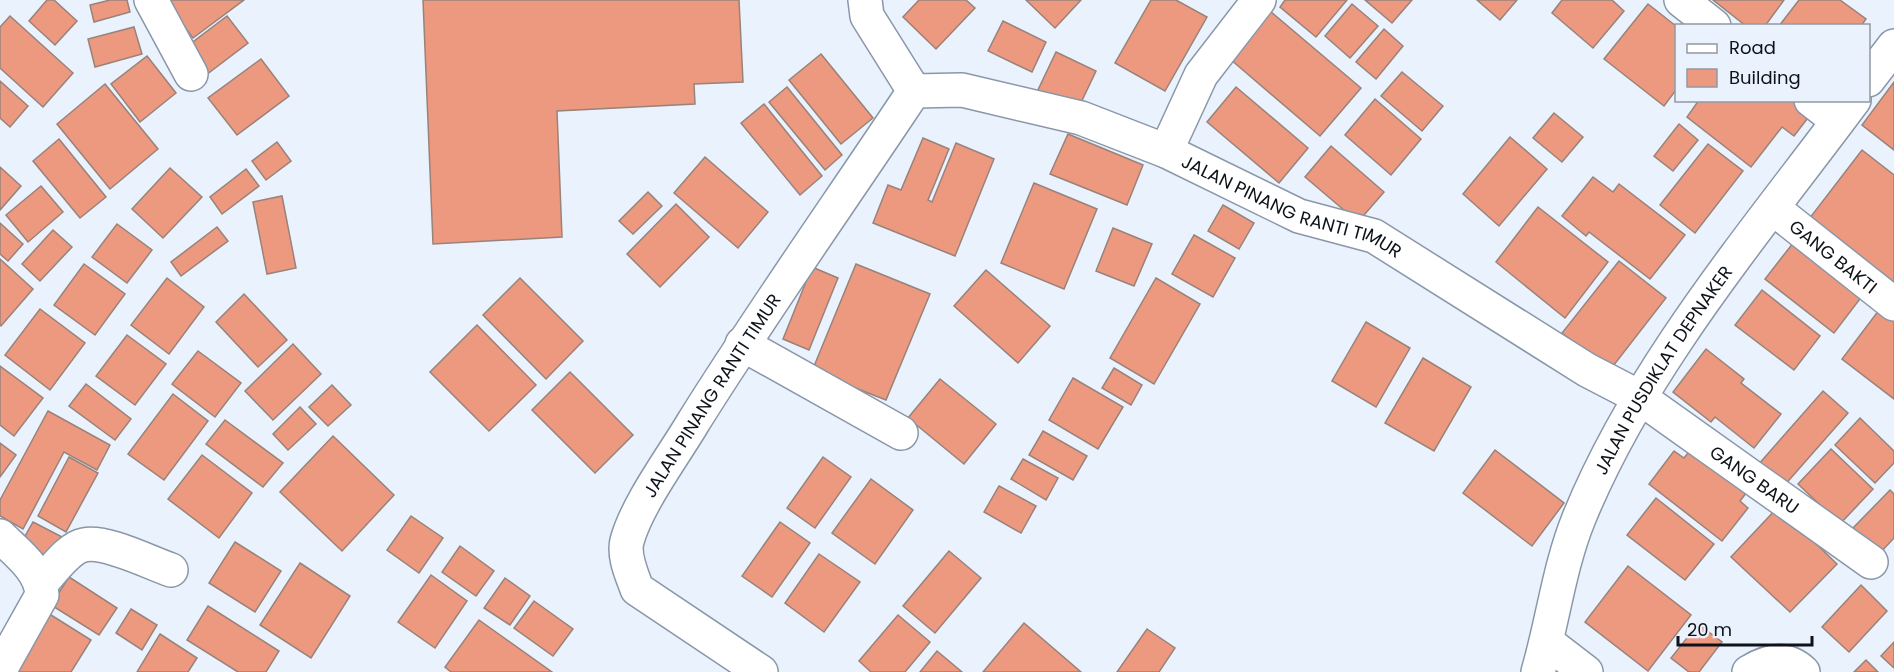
<svg xmlns="http://www.w3.org/2000/svg" width="1894" height="672" font-family="Poppins,sans-serif">
<rect width="100%" height="100%" fill="#eaf2fe"/>
<g fill="#ec997f" stroke="#99827a" stroke-width="1.5">
<polygon points="47,0 54,0 77,21 55,45 29,21"/>
<polygon points="110,0 127,0 130,12 94,22 90,5"/>
<polygon points="164,0 244,0 193,38"/>
<polygon points="423,0 739,0 743,82 694,84 695,104 557,111 562,237 433,244"/>
<polygon points="919,0 966,0 975,8 936,49 903,17"/>
<polygon points="1026,0 1081,0 1055,28"/>
<polygon points="1151,0 1176,0 1207,17 1165,91 1115,63"/>
<polygon points="1285,0 1347,0 1316,37 1280,7"/>
<polygon points="1365,0 1412,0 1392,23"/>
<polygon points="1477,0 1517,0 1500,20"/>
<polygon points="1562,0 1612,0 1624,11 1593,48 1552,13"/>
<polygon points="1713,0 1784,0 1765,26 1746,26"/>
<polygon points="1799,0 1840,0 1866,19 1861,26 1779,26"/>
<polygon points="1352,4 1378,26 1350,58 1325,36"/>
<polygon points="1648,4 1676,26 1676,90 1664,106 1604,59"/>
<polygon points="1270,11 1361,88 1320,136 1230,59"/>
<polygon points="10,16 73,73 43,107 0,68 0,27"/>
<polygon points="227,16 248,43 206,75 185,48"/>
<polygon points="1003,21 1046,42 1032,72 988,51"/>
<polygon points="134,27 142,54 95,67 88,39"/>
<polygon points="1384,29 1403,46 1376,79 1356,62"/>
<polygon points="1056,52 1096,71 1077,111 1037,92"/>
<polygon points="821,54 873,118 841,144 789,80"/>
<polygon points="147,56 176,93 140,122 111,84"/>
<polygon points="261,59 289,96 237,135 208,98"/>
<polygon points="1402,72 1443,106 1422,131 1381,96"/>
<polygon points="0,81 28,106 10,127 0,118"/>
<polygon points="1894,82 1894,150 1862,125"/>
<polygon points="105,84 158,149 110,189 57,124"/>
<polygon points="787,87 842,155 825,170 769,102"/>
<polygon points="1236,87 1308,148 1279,183 1207,122"/>
<polygon points="1375,99 1421,139 1391,175 1345,135"/>
<polygon points="1699,100 1803,100 1814,110 1794,136 1782,127 1751,167 1687,117"/>
<polygon points="764,104 822,176 800,195 741,123"/>
<polygon points="1554,113 1583,137 1562,162 1533,138"/>
<polygon points="1679,124 1698,140 1673,171 1654,156"/>
<polygon points="1068,134 1143,165 1127,205 1050,174"/>
<polygon points="1510,137 1547,169 1499,226 1463,194"/>
<polygon points="923,138 949,149 928,200 932,202 956,143 994,159 955,256 873,223 888,185 901,190"/>
<polygon points="59,139 106,197 80,218 33,161"/>
<polygon points="277,142 291,161 266,180 252,161"/>
<polygon points="1708,144 1743,171 1695,233 1660,205"/>
<polygon points="1331,146 1384,192 1358,222 1305,177"/>
<polygon points="1862,150 1894,175 1894,285 1809,219"/>
<polygon points="705,157 768,212 738,248 674,193"/>
<polygon points="0,167 21,186 0,210"/>
<polygon points="170,168 202,197 163,238 132,209"/>
<polygon points="246,169 259,186 222,214 210,197"/>
<polygon points="1593,177 1613,192 1619,184 1685,235 1650,279 1589,232 1586,236 1562,216"/>
<polygon points="1034,183 1097,209 1064,289 1001,263"/>
<polygon points="41,186 63,212 28,242 6,215"/>
<polygon points="648,192 662,206 633,234 619,221"/>
<polygon points="282,196 296,268 267,274 253,202"/>
<polygon points="676,204 709,237 660,287 627,254"/>
<polygon points="1223,205 1254,223 1239,249 1208,231"/>
<polygon points="1538,207 1608,262 1565,318 1496,262"/>
<polygon points="0,223 23,244 8,261 0,254"/>
<polygon points="117,224 152,250 127,283 92,257"/>
<polygon points="217,227 228,241 181,276 171,262"/>
<polygon points="1113,228 1152,244 1134,286 1096,271"/>
<polygon points="53,230 72,247 40,281 22,264"/>
<polygon points="1194,235 1235,258 1213,297 1172,274"/>
<polygon points="1797,238 1866,291 1834,333 1765,279"/>
<polygon points="0,259 33,289 1,326 0,325"/>
<polygon points="1619,261 1666,298 1610,370 1562,333"/>
<polygon points="84,264 125,294 95,335 54,305"/>
<polygon points="856,264 930,294 886,400 812,371"/>
<polygon points="812,267 838,278 809,350 783,339"/>
<polygon points="986,270 1050,326 1018,363 954,306"/>
<polygon points="167,278 204,307 169,354 131,325"/>
<polygon points="520,278 583,341 546,379 483,315"/>
<polygon points="1156,278 1200,304 1154,384 1110,358"/>
<polygon points="1762,290 1820,336 1794,370 1735,325"/>
<polygon points="244,294 287,340 258,367 216,322"/>
<polygon points="40,309 85,343 50,390 5,355"/>
<polygon points="1879,310 1894,321 1894,399 1842,359"/>
<polygon points="1366,322 1410,348 1376,407 1332,381"/>
<polygon points="477,325 536,385 489,431 430,372"/>
<polygon points="127,335 166,364 135,405 96,376"/>
<polygon points="293,344 321,374 273,420 245,391"/>
<polygon points="1706,349 1744,379 1741,383 1781,414 1754,448 1715,417 1711,422 1673,392"/>
<polygon points="198,351 241,383 215,417 172,384"/>
<polygon points="1423,358 1471,387 1434,451 1385,423"/>
<polygon points="0,366 43,398 14,436 0,425"/>
<polygon points="1114,368 1142,385 1131,405 1102,388"/>
<polygon points="570,372 633,435 595,473 532,410"/>
<polygon points="1073,378 1123,407 1098,449 1049,420"/>
<polygon points="940,379 996,424 964,464 908,418"/>
<polygon points="86,384 131,419 115,440 69,406"/>
<polygon points="332,385 351,405 328,426 309,407"/>
<polygon points="1823,391 1848,413 1783,487 1758,465"/>
<polygon points="173,394 208,421 164,480 128,454"/>
<polygon points="300,407 316,424 288,450 273,434"/>
<polygon points="48,411 110,445 97,470 64,452 23,529 0,516 0,500"/>
<polygon points="1860,418 1894,451 1894,463 1875,483 1835,445"/>
<polygon points="225,420 283,463 263,487 206,444"/>
<polygon points="1043,431 1087,456 1073,480 1029,455"/>
<polygon points="333,436 394,495 342,551 280,492"/>
<polygon points="0,443 16,455 0,477"/>
<polygon points="1696,443 1750,488 1740,501 1748,508 1722,541 1649,484 1674,451 1684,458"/>
<polygon points="1831,449 1873,489 1840,524 1798,484"/>
<polygon points="1495,450 1564,503 1532,546 1463,493"/>
<polygon points="202,455 252,493 219,538 168,499"/>
<polygon points="69,457 98,473 66,532 38,516"/>
<polygon points="823,457 851,477 815,528 787,508"/>
<polygon points="1023,459 1058,478 1046,500 1011,479"/>
<polygon points="871,479 913,510 875,564 832,533"/>
<polygon points="999,486 1036,506 1021,533 984,512"/>
<polygon points="1890,490 1894,494 1894,538 1880,553 1853,528"/>
<polygon points="1656,498 1714,544 1685,580 1627,535"/>
<polygon points="1778,507 1837,564 1790,612 1731,557"/>
<polygon points="411,516 443,538 419,573 387,550"/>
<polygon points="33,522 68,540 55,564 20,545"/>
<polygon points="780,522 810,543 772,597 742,576"/>
<polygon points="235,542 281,571 255,612 209,583"/>
<polygon points="460,546 494,571 476,596 442,572"/>
<polygon points="949,551 981,578 935,633 903,606"/>
<polygon points="819,554 860,582 824,632 785,603"/>
<polygon points="300,563 350,596 311,658 260,625"/>
<polygon points="1628,566 1691,615 1648,671 1585,622"/>
<polygon points="431,575 467,601 435,648 398,622"/>
<polygon points="69,577 117,608 99,635 51,605"/>
<polygon points="505,578 530,596 510,625 484,608"/>
<polygon points="1861,585 1887,611 1849,652 1822,627"/>
<polygon points="534,601 573,629 553,656 514,628"/>
<polygon points="208,606 279,651 266,672 238,672 187,640"/>
<polygon points="131,609 157,625 142,650 116,633"/>
<polygon points="43,610 91,640 71,672 16,672"/>
<polygon points="898,615 930,642 905,672 871,672 859,661"/>
<polygon points="479,620 552,672 451,672 445,667"/>
<polygon points="1024,623 1081,672 983,672"/>
<polygon points="1698,624 1722,642 1699,672 1689,672 1671,658"/>
<polygon points="1147,629 1175,648 1159,672 1117,672"/>
<polygon points="160,634 197,658 188,672 137,672"/>
<polygon points="1894,642 1894,668 1881,656"/>
<polygon points="937,651 962,672 920,672"/>
<polygon points="1866,660 1878,672 1854,672"/>
</g>
<g fill="none" stroke-linecap="round" stroke-linejoin="round">
<g stroke="#8a97a9" stroke-width="36">
<g id="minor">
<polyline points="151,0 191,74"/>
<path id="s1" d="M865,0L867,16L914,91L962,90L1081,118L1166,151L1299,216L1374,236L1587,370L1639,397L1871,562"/>
<polyline points="1681,0 1714,26"/>
<polyline points="1811,100 1838,121"/>
<polyline points="1166,151 1201,75 1259,0"/>
<path id="s2" d="M1774,209L1894,304"/>
<polyline points="742,344 901,433"/>
<path d="M0,536C17,553 41,570 42,595L0,670"/>
<path d="M42,582C53,571 68,548 84,545C106,540 150,563 171,570"/>
<polyline points="1547,642 1586,672"/>
<path id="s3" d="M761,672L637,589C632,575 623,556 627,541C637,504 674,455 694,421C764,309 841,201 914,91"/>
<path d="M1749,672C1767,661 1786,656 1803,672"/>
</g>
</g>
<g stroke="#8a97a9" stroke-width="36">
<g id="tertiary">
<polyline points="1868,80 1894,46"/>
<path id="s4" d="M1538,672C1553,621 1559,567 1579,518C1641,366 1756,232 1854,100"/>
</g>
</g>
<use href="#minor" stroke="#fff" stroke-width="33"/>
<use href="#tertiary" stroke="#fff" stroke-width="33"/>
</g>
<g text-anchor="middle" dominant-baseline="central" stroke-width="4.5" stroke-linejoin="round" paint-order="stroke">
<g font-size="18" fill="#0e1319" stroke="#eaf2fe">
<text stroke="none"><textPath href="#s1" startOffset="504">JALAN PINANG RANTI TIMUR</textPath></text>
<text stroke="none"><textPath href="#s2" startOffset="76">GANG BAKTI</textPath></text>
<text stroke="none"><textPath href="#s4" startOffset="330">JALAN PUSDIKLAT DEPNAKER</textPath></text>
<text stroke="none"><textPath href="#s3" startOffset="368">JALAN PINANG RANTI TIMUR</textPath></text>
<text stroke="none"><textPath href="#s1" startOffset="1044">GANG BARU</textPath></text>
</g>
</g>
<rect x="1675" y="24" width="195" height="78" fill="#eaf2fe" stroke="#9299a2" stroke-width="1.5"/>
<rect x="1687" y="44" width="30" height="9" fill="#ffffff" stroke="#9299a2" stroke-width="1.5"/>
<text x="1729" y="54" font-size="18" fill="#0e1319">Road</text>
<rect x="1687" y="69" width="30" height="18" fill="#ec997f" stroke="#9299a2" stroke-width="1.5"/>
<text x="1729" y="84" font-size="18" fill="#0e1319">Building</text>
<path d="M1678 636v9h134v-9" fill="none" stroke="#0e1319" stroke-width="3"/>
<text x="1687" y="636" font-size="18" fill="#0e1319" stroke="#eaf2fe" stroke-width="4.5" paint-order="stroke">20 m</text>
</svg>
